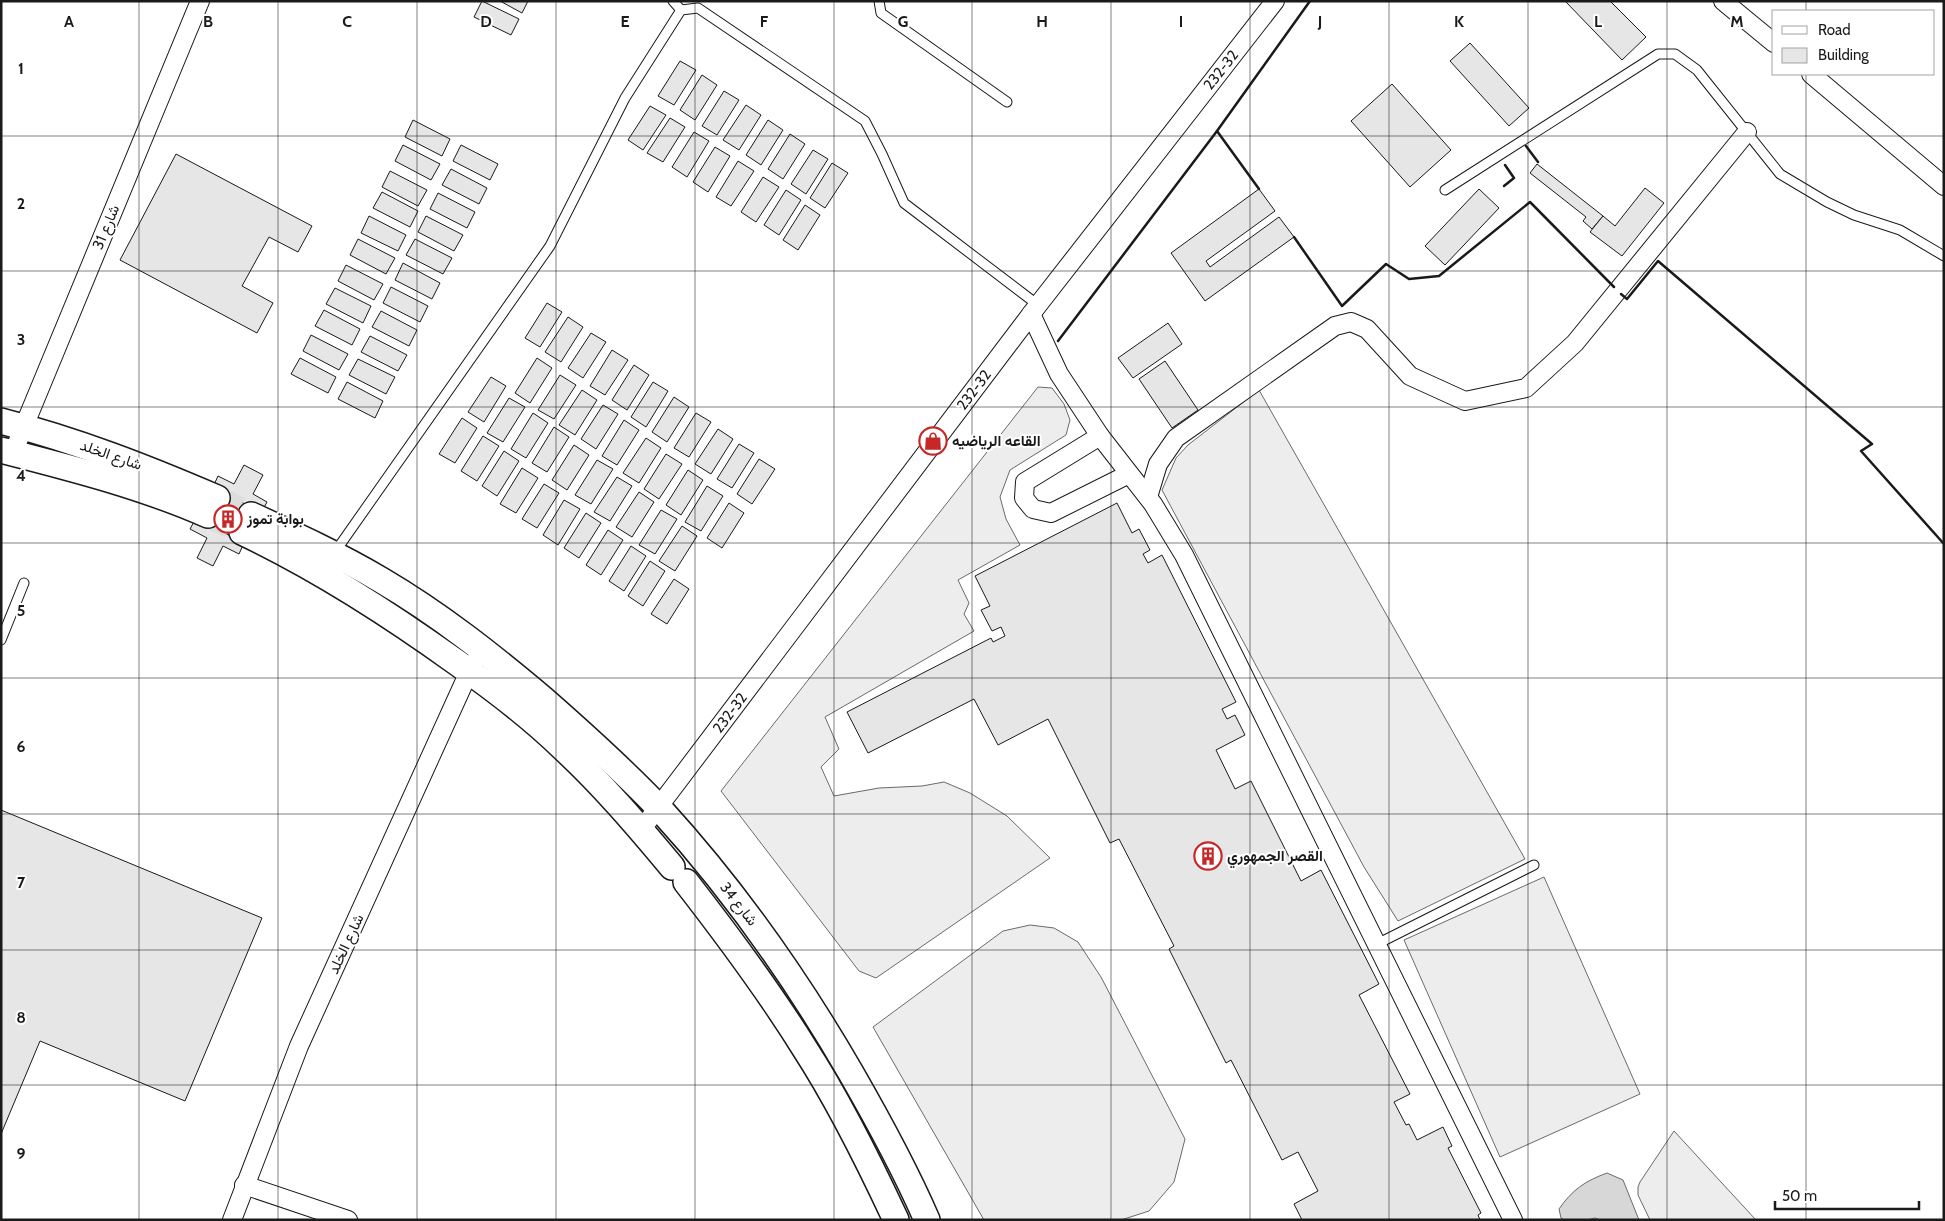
<svg xmlns="http://www.w3.org/2000/svg" width="1945" height="1221" font-family="Cabin,Vazirmatn,sans-serif">
<rect width="100%" height="100%" fill="#fff"/>
<g fill="#ededed" stroke="#6a6a6a">
<polygon points="1038,387 1052,388 1064,404 1070,420 1066,435 1010,470 1000,497 1006,519 1020,545 958,580 969,603 964,614 974,631 825,717 839,749 821,767 834,796 879,788 922,786 944,782 970,793 1007,816 1050,858 876,978 859,971 721,791"/>
<polygon points="1259,390 1525,859 1398,921 1364,867 1162,490 1176,458 1188,445"/>
<polygon points="1544,877 1640,1094 1500,1157 1404,940"/>
<polygon points="1030,925 1054,928 1078,942 1101,977 1185,1139 1174,1182 1149,1211 1121,1220 984,1220 873,1027 1003,931"/>
<polygon points="1674,1131 1756,1220 1650,1220 1638,1195 1638,1187 1640,1182"/>
</g>
<path fill="#d7d7d7" stroke="#6a6a6a" d="M1607,1173L1623,1180L1639,1220H1600L1595,1218L1587,1220H1564L1561,1218L1559,1209C1572,1190 1585,1181 1607,1173Z"/>
<g fill="#e6e6e6" stroke="#1a1a1a">
<polygon points="482,1 519,19 511,35 474,17"/>
<polygon points="500,1 528,1 522,13"/>
<polygon points="1565,1 1610,1 1646,37 1622,60"/>
<polygon points="1470,43 1529,108 1509,126 1450,61"/>
<polygon points="680,61 696,70 674,105 658,96"/>
<polygon points="702,75 717,85 695,120 680,110"/>
<polygon points="1392,84 1451,150 1410,187 1351,121"/>
<polygon points="724,91 739,100 717,135 702,126"/>
<polygon points="746,105 761,115 739,150 723,140"/>
<polygon points="650,106 666,115 643,150 628,140"/>
<polygon points="670,118 685,127 663,162 647,153"/>
<polygon points="413,120 450,139 442,156 405,137"/>
<polygon points="768,120 783,130 761,165 746,155"/>
<polygon points="694,132 709,141 687,177 672,167"/>
<polygon points="790,134 805,144 783,179 768,169"/>
<polygon points="403,145 440,164 431,180 395,161"/>
<polygon points="461,145 498,164 490,180 453,161"/>
<polygon points="715,147 730,156 708,192 693,182"/>
<polygon points="813,150 828,159 806,194 791,184"/>
<polygon points="176,154 312,226 298,252 269,237 242,286 273,303 257,333 120,260"/>
<polygon points="738,161 754,171 731,206 716,197"/>
<polygon points="832,163 848,173 825,208 810,198"/>
<polygon points="1537,164 1603,216 1592,229 1583,221 1586,217 1530,173"/>
<polygon points="451,169 487,188 479,204 442,185"/>
<polygon points="390,171 427,190 418,206 382,187"/>
<polygon points="763,177 779,187 756,222 741,212"/>
<polygon points="1645,188 1664,203 1622,256 1590,232 1603,216 1615,226"/>
<polygon points="1259,189 1275,211 1206,261 1210,267 1279,217 1294,237 1205,301 1171,253"/>
<polygon points="1479,189 1499,208 1445,265 1425,246"/>
<polygon points="786,190 801,200 779,235 764,225"/>
<polygon points="382,192 418,211 410,227 373,208"/>
<polygon points="438,193 475,212 467,228 430,209"/>
<polygon points="805,205 820,215 798,250 783,240"/>
<polygon points="369,216 406,235 398,251 361,233"/>
<polygon points="426,216 463,235 454,251 418,232"/>
<polygon points="358,239 395,258 386,274 350,255"/>
<polygon points="415,239 452,258 443,274 406,255"/>
<polygon points="403,263 440,283 432,299 395,280"/>
<polygon points="346,265 383,284 374,300 338,281"/>
<polygon points="391,287 428,306 420,322 383,303"/>
<polygon points="335,288 371,306 363,323 326,304"/>
<polygon points="547,303 562,312 540,347 525,338"/>
<polygon points="324,310 360,329 352,345 315,326"/>
<polygon points="381,311 417,330 409,346 372,327"/>
<polygon points="568,317 583,327 561,362 545,352"/>
<polygon points="1168,323 1182,344 1133,378 1118,358"/>
<polygon points="591,333 606,342 583,378 568,368"/>
<polygon points="311,335 348,354 339,370 303,351"/>
<polygon points="370,336 407,355 398,371 361,352"/>
<polygon points="612,350 628,360 605,395 590,386"/>
<polygon points="300,358 336,377 328,393 291,374"/>
<polygon points="537,358 552,368 530,403 515,393"/>
<polygon points="358,359 395,377 386,394 349,375"/>
<polygon points="1165,361 1198,410 1172,428 1139,379"/>
<polygon points="634,365 649,375 627,410 612,400"/>
<polygon points="560,375 576,385 554,419 538,410"/>
<polygon points="491,377 506,386 484,422 468,412"/>
<polygon points="347,382 383,401 375,418 338,399"/>
<polygon points="653,382 668,391 646,427 631,417"/>
<polygon points="582,390 597,400 575,435 559,425"/>
<polygon points="674,397 689,407 667,442 652,432"/>
<polygon points="509,398 525,407 503,442 487,433"/>
<polygon points="603,405 618,414 596,449 581,439"/>
<polygon points="533,413 548,423 526,458 511,449"/>
<polygon points="696,413 711,422 689,457 674,448"/>
<polygon points="462,418 477,428 455,463 439,454"/>
<polygon points="624,420 639,430 617,465 602,456"/>
<polygon points="554,427 569,437 547,472 532,463"/>
<polygon points="718,429 733,439 711,474 695,464"/>
<polygon points="483,436 499,446 477,481 461,471"/>
<polygon points="646,438 661,448 639,483 623,473"/>
<polygon points="739,444 754,453 732,488 717,479"/>
<polygon points="574,445 589,455 567,490 552,480"/>
<polygon points="504,451 519,461 497,496 482,486"/>
<polygon points="666,454 682,464 659,499 644,489"/>
<polygon points="759,459 775,469 752,504 737,494"/>
<polygon points="597,460 613,469 591,504 575,495"/>
<polygon points="244,465 263,475 253,494 267,502 261,513 213,487 218,476 234,484"/>
<polygon points="522,468 538,478 516,513 500,504"/>
<polygon points="688,470 703,480 681,515 666,505"/>
<polygon points="617,477 632,486 610,521 594,512"/>
<polygon points="544,484 559,493 537,528 522,519"/>
<polygon points="707,486 723,496 701,531 685,522"/>
<polygon points="221,491 254,509 238,540 205,523"/>
<polygon points="639,492 654,502 632,537 616,527"/>
<polygon points="564,500 580,509 558,545 543,535"/>
<polygon points="729,503 744,513 722,548 707,538"/>
<polygon points="1117,503 1132,533 1139,529 1150,550 1143,554 1148,563 1162,555 1236,702 1222,709 1227,719 1235,715 1245,735 1216,750 1235,789 1251,781 1301,881 1321,870 1379,984 1359,995 1410,1094 1394,1102 1406,1125 1409,1124 1417,1140 1443,1127 1452,1146 1448,1148 1481,1213 1478,1215 1480,1220 1302,1220 1294,1204 1318,1191 1298,1152 1282,1160 1231,1060 1226,1063 1169,949 1174,946 1119,839 1110,843 1048,719 998,745 974,699 868,753 847,712 991,638 993,642 1005,636 1001,627 992,631 981,610 990,606 975,576"/>
<polygon points="661,510 677,519 655,554 639,545"/>
<polygon points="586,513 601,523 579,558 564,548"/>
<polygon points="196,518 244,543 239,554 223,546 213,566 197,558 207,538 190,529"/>
<polygon points="682,526 697,536 675,571 659,561"/>
<polygon points="608,530 623,540 601,575 586,565"/>
<polygon points="631,546 646,556 624,591 609,581"/>
<polygon points="650,561 665,571 643,606 628,596"/>
<polygon points="674,579 689,589 667,624 651,614"/>
<polygon points="1,810 262,918 185,1101 40,1041 1,1134"/>
</g>
<g fill="none" stroke-linecap="round" stroke-linejoin="round">
<g stroke="#ddd" stroke-width="25" stroke-dasharray="25 12" stroke-linecap="butt">
<polyline points="217,498 251,515"/>
<polyline points="208,515 242,532"/>
</g>
<g stroke="#1a1a1a" stroke-width="11">
<g id="service">
<polyline points="673,1 681,10"/>
<polyline points="879,1 881,13 1007,102"/>
<polyline points="1445,190 1658,54 1675,54 1697,70 1780,174 1827,202 1854,215 1900,230 1944,256"/>
<polyline points="335,552 550,246 625,98 681,10 698,8 865,121 882,154 904,203 1038,305"/>
<polyline points="1,640 24,583"/>
<polyline points="1377,944 1534,865"/>
</g>
</g>
<g stroke="#1a1a1a" stroke-width="20">
<g id="minor">
<polyline points="1723,1 1774,43"/>
<polyline points="1811,74 1944,186"/>
<polyline points="1031,314 1059,374 1100,436 1153,504 1184,555 1513,1220"/>
<polyline points="1100,436 1025,482 1024,498 1033,509 1051,513 1129,474"/>
<polyline points="13,453 200,1"/>
<polyline points="1148,497 1158,464 1176,438 1335,326 1351,322 1367,329 1410,376 1465,401 1526,388 1575,343 1747,132"/>
<polyline points="641,830 1038,305 1275,1"/>
<polyline points="244,1185 348,1220"/>
<polyline points="232,1220 299,1046 473,663"/>
</g>
</g>
<g stroke="#1a1a1a" stroke-width="28">
<g id="secondary">
<path d="M1,421C76,440 147,468 217,498"/>
<path d="M1,450C71,468 142,486 208,515"/>
<path d="M251,515C295,535 339,555 381,580C439,614 492,656 543,699C583,734 623,770 660,809C734,890 796,978 851,1073C878,1120 905,1169 927,1220"/>
<path d="M242,532C318,568 388,613 456,662C493,688 529,715 562,747C602,784 637,825 672,867"/>
<path d="M686,882C728,936 769,991 805,1049C840,1103 869,1162 896,1220"/>
</g>
</g>
<use href="#service" stroke="#fff" stroke-width="9"/>
<use href="#minor" stroke="#fff" stroke-width="18"/>
<use href="#secondary" stroke="#fff" stroke-width="25"/>
<g stroke="#1a1a1a" stroke-width="2.5">
<polyline points="1217,131 1259,189"/>
<polyline points="1526,146 1538,162"/>
<polyline points="1504,186 1514,178 1505,165"/>
<polyline points="1294,237 1342,306 1386,264 1409,279 1439,276 1530,202 1614,287"/>
<polyline points="1621,294 1627,299 1658,261 1872,444 1861,451 1944,544"/>
<polyline points="1058,341 1217,131 1310,1"/>
</g>
</g>
<path fill="none" stroke="#1a1a1a" stroke-width="1" stroke-opacity="0.55" d="M139,1V1220M278,1V1220M417,1V1220M556,1V1220M695,1V1220M834,1V1220M972,1V1220M1111,1V1220M1250,1V1220M1389,1V1220M1528,1V1220M1667,1V1220M1806,1V11M1806,74V1220M1,136H1944M1,271H1944M1,407H1944M1,543H1944M1,678H1944M1,814H1944M1,950H1944M1,1085H1944"/>
<defs>
<g id="shop-ring" transform="scale(1.4375)"><circle r="9.5" fill="#fff" stroke="#c62828" stroke-width="1.5"/><path d="M-5-2.5h2.3a2.7 3.5 0 0 1 5.4 0H5L5.5 6h-11ZM-1.5-2.5h3a1.5 2.3 0 0 0-3 0Z" fill="#c62828"/></g>
<g id="building-ring" transform="scale(1.4375)"><circle r="9.5" fill="#fff" stroke="#c62828" stroke-width="1.5"/><path d="M-4-6H4V6H1V3H-1V6H-4ZM-2.5-4.3h1.7v1.8h-1.7ZM.8-4.3h1.7v1.8H.8ZM-2.5-1h1.7V.8h-1.7ZM.8-1h1.7V.8H.8Z" fill="#c62828"/></g>
</defs>
<g fill-rule="evenodd">
<use href="#shop-ring" x="933" y="441"/>
<use href="#building-ring" x="228" y="519"/>
<use href="#building-ring" x="1208" y="856"/>
</g>
<g text-anchor="middle" dominant-baseline="central" stroke-width="4" stroke-linejoin="round" paint-order="stroke">
<g font-size="15" fill="#1a1a1a" stroke="#fff">
<text transform="translate(1221 70) rotate(-52)">232-32</text>
<text transform="translate(106 227) rotate(-67)">شارع 31</text>
<text transform="translate(974 390) rotate(-53)">232-32</text>
<text transform="translate(111 455) rotate(19)">شارع الخلد</text>
<text transform="translate(730 713) rotate(-53)">232-32</text>
<text transform="translate(739 904) rotate(52)">شارع 34</text>
<text transform="translate(346 944) rotate(-65)">شارع الخلد</text>
</g>
<g font-size="15" font-weight="bold" fill="#1a1a1a" stroke="#fff" text-anchor="start">
<text x="952" y="441">القاعه الرياضيه</text>
<text x="247" y="519">بوابة تموز</text>
<text x="1227" y="856">القصر الجمهوري</text>
</g>
</g>
<g font-size="16" text-anchor="middle" font-weight="bold" fill="#1a1a1a" stroke="#fff" stroke-width="4" stroke-linejoin="round" paint-order="stroke">
<text x="69" y="27">A</text>
<text x="208" y="27">B</text>
<text x="347" y="27">C</text>
<text x="486" y="27">D</text>
<text x="625" y="27">E</text>
<text x="764" y="27">F</text>
<text x="903" y="27">G</text>
<text x="1042" y="27">H</text>
<text x="1181" y="27">I</text>
<text x="1320" y="27">J</text>
<text x="1459" y="27">K</text>
<text x="1598" y="27">L</text>
<text x="1737" y="27">M</text>
<text x="21" y="74">1</text>
<text x="21" y="209">2</text>
<text x="21" y="345">3</text>
<text x="21" y="481">4</text>
<text x="21" y="616">5</text>
<text x="21" y="752">6</text>
<text x="21" y="888">7</text>
<text x="21" y="1023">8</text>
<text x="21" y="1159">9</text>
</g>
<rect width="1945" height="1221" fill="none" stroke="#1a1a1a" stroke-width="5"/>
<rect x="1772" y="10" width="162" height="65" fill="#ffffff" stroke="#a3a3a3"/>
<rect x="1782" y="26" width="25" height="8" fill="#ffffff" stroke="#a3a3a3"/>
<text x="1818" y="35" font-size="15" fill="#1a1a1a">Road</text>
<rect x="1782" y="48" width="25" height="15" fill="#e6e6e6" stroke="#a3a3a3"/>
<text x="1818" y="60" font-size="15" fill="#1a1a1a">Building</text>
<path d="M1775 1201v8h144v-8" fill="none" stroke="#1a1a1a" stroke-width="2.5"/>
<text x="1782" y="1201" font-size="15" fill="#1a1a1a" stroke="#ffffff" stroke-width="4" paint-order="stroke">50 m</text>
</svg>
